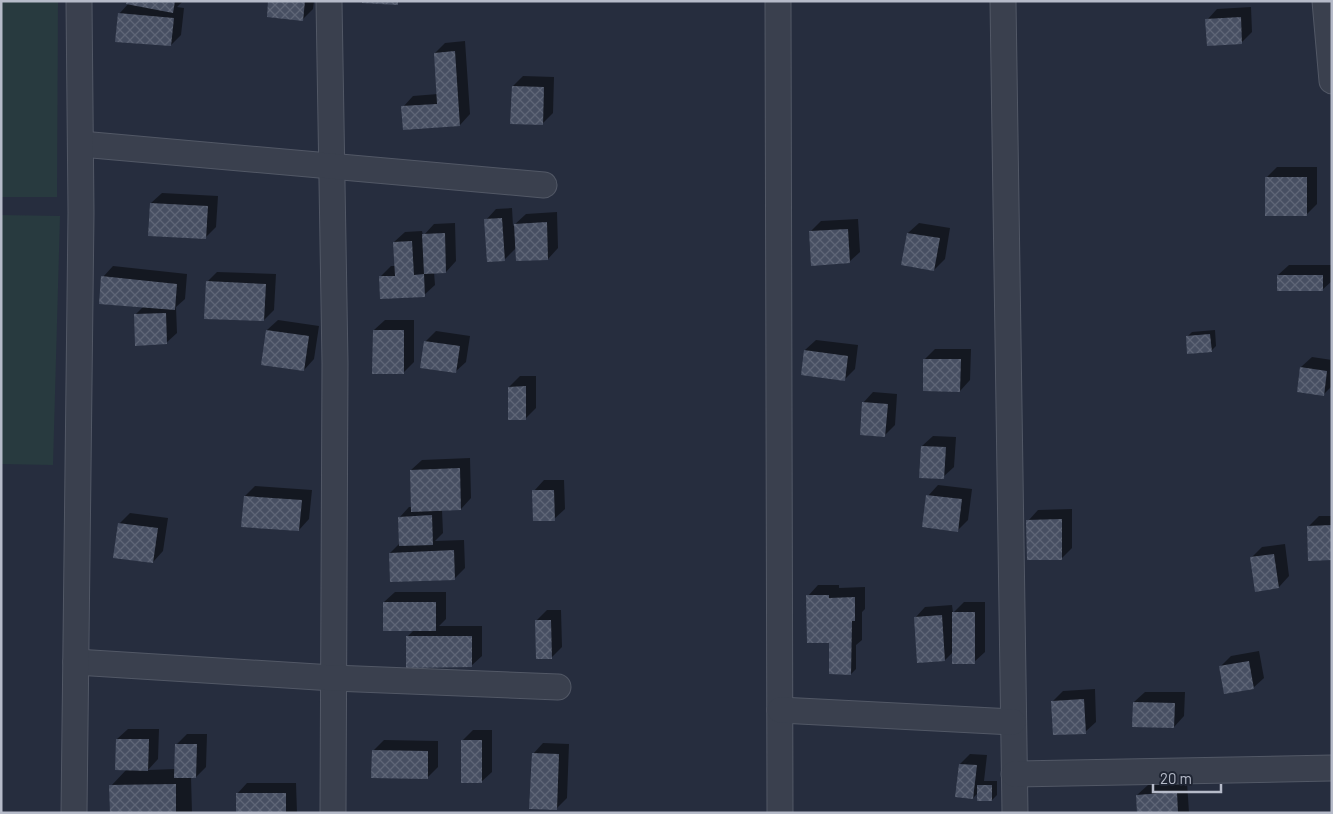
<svg xmlns="http://www.w3.org/2000/svg" width="1333" height="814" font-family="Barlow,sans-serif">
<defs>
<pattern id="building-cross-hatch" width="8" height="8" patternUnits="userSpaceOnUse" patternTransform="scale(1.25)"><rect width="8" height="8" fill="#474f62"/><path d="M0 0l8 8M0 8l8-8" fill="none" stroke="#5f6677"/></pattern>
</defs>
<rect width="100%" height="100%" fill="#262d3e"/>
<g fill="#283a3f">
<polygon points="1,1 58,1 57,197 1,197"/>
<polygon points="1,215 60,216 53,465 1,464"/>
</g>
<g fill="#0007">
<polygon points="128,1 183,1 177,7 184,8 181,35 171,45 119,14 129,3"/>
<polygon points="269,1 314,1 313,9 302,20"/>
<polygon points="1251,7 1252,32 1242,42 1207,20 1217,9"/>
<polygon points="465,41 470,114 460,125 403,107 413,96 438,94 435,53 445,43"/>
<polygon points="523,76 554,77 553,113 542,124 513,86"/>
<polygon points="1277,167 1317,167 1317,204 1307,214 1266,178"/>
<polygon points="162,193 218,196 216,227 205,238 151,203"/>
<polygon points="512,208 513,226 526,214 557,212 558,248 548,259 516,248 504,260 486,220 496,209"/>
<polygon points="858,219 860,252 849,262 810,232 821,221"/>
<polygon points="455,223 456,261 446,272 434,272 435,285 424,295 380,277 391,266 396,266 394,242 405,232 422,231 423,236 434,224"/>
<polygon points="919,223 950,228 945,259 934,270 903,264 908,233"/>
<polygon points="1289,265 1332,265 1332,281 1322,290 1278,275"/>
<polygon points="113,266 187,274 185,299 176,307 177,333 166,343 136,314 144,306 103,277"/>
<polygon points="217,272 276,274 274,310 264,320 207,282"/>
<polygon points="278,320 319,326 314,359 304,370 267,330"/>
<polygon points="385,320 414,320 414,362 403,373 374,330"/>
<polygon points="1215,330 1216,346 1211,351 1187,337 1192,332"/>
<polygon points="436,331 470,336 466,362 455,372 425,342"/>
<polygon points="816,340 858,345 855,369 844,380 805,350"/>
<polygon points="935,349 971,349 970,380 960,391 925,359"/>
<polygon points="1312,357 1332,360 1332,386 1323,395 1301,367"/>
<polygon points="520,376 536,376 536,408 526,418 509,387"/>
<polygon points="873,392 897,394 895,425 885,435 863,403"/>
<polygon points="933,436 956,437 954,467 943,477 922,446"/>
<polygon points="470,458 471,498 461,509 442,510 443,533 435,541 464,540 465,568 455,578 390,553 400,543 399,518 409,507 412,507 411,470 422,460"/>
<polygon points="544,480 564,480 565,509 554,519 534,491"/>
<polygon points="938,485 972,489 968,520 958,530 928,496"/>
<polygon points="255,486 312,490 309,519 299,530 245,496"/>
<polygon points="1072,509 1072,548 1062,558 1028,521 1038,510"/>
<polygon points="130,513 168,518 163,551 153,562 119,524"/>
<polygon points="1319,516 1332,516 1332,559 1308,527"/>
<polygon points="1285,544 1289,576 1279,587 1251,558 1262,547"/>
<polygon points="818,585 839,585 839,588 865,587 865,609 862,612 862,640 856,645 856,669 851,674 831,641 808,596"/>
<polygon points="395,592 446,592 446,619 439,626 482,626 482,656 471,666 407,637 414,630 384,602"/>
<polygon points="964,602 985,602 985,652 974,662 954,651 945,660 915,618 925,607 952,605 953,613"/>
<polygon points="547,610 561,610 562,647 551,658 537,620"/>
<polygon points="1259,651 1264,678 1253,688 1221,666 1231,656"/>
<polygon points="1095,689 1096,722 1085,732 1053,701 1063,691"/>
<polygon points="1145,692 1185,692 1184,716 1174,727 1134,702"/>
<polygon points="128,729 159,729 158,759 148,770 176,769 176,745 187,734 207,734 206,767 196,777 191,777 192,813 111,813 111,786 127,769 117,739"/>
<polygon points="473,730 492,730 492,772 481,782 463,740"/>
<polygon points="384,740 438,741 438,767 427,778 373,751"/>
<polygon points="543,743 569,744 567,798 556,809 533,754"/>
<polygon points="970,754 987,755 984,781 997,781 997,795 992,800 978,793 973,798 960,764"/>
<polygon points="1187,782 1189,813 1138,813 1137,795 1148,785"/>
<polygon points="247,783 296,783 297,813 237,813 237,794"/>
</g>
<g fill="url(#building-cross-hatch)">
<polygon points="127,1 175,1 173,13 126,4"/>
<polygon points="268,1 305,1 303,21 267,17"/>
<polygon points="362,1 398,1 398,5 362,3"/>
<polygon points="118,13 174,18 171,46 115,42"/>
<polygon points="1241,17 1242,44 1207,46 1205,19"/>
<polygon points="455,51 460,126 403,130 401,106 437,104 434,53"/>
<polygon points="512,86 544,87 543,125 510,124"/>
<rect x="1265" y="177" width="42" height="39"/>
<polygon points="150,203 208,206 206,239 148,236"/>
<polygon points="502,218 505,261 487,262 484,219"/>
<polygon points="547,222 548,260 516,261 514,224"/>
<polygon points="848,229 850,263 811,266 809,231"/>
<polygon points="445,233 446,273 424,274 425,297 380,299 379,276 395,276 393,242 412,241 414,275 424,274 422,234"/>
<polygon points="907,233 940,238 934,271 901,265"/>
<rect x="1277" y="275" width="46" height="16"/>
<polygon points="101,276 177,284 175,310 99,304"/>
<polygon points="206,281 266,284 264,321 204,319"/>
<polygon points="166,313 167,344 135,346 134,314"/>
<polygon points="266,330 309,336 304,371 261,365"/>
<polygon points="373,330 404,330 404,374 372,374"/>
<polygon points="1210,334 1212,352 1187,354 1186,336"/>
<polygon points="424,341 460,346 456,373 420,368"/>
<polygon points="804,350 848,356 845,381 801,375"/>
<polygon points="923,359 961,359 960,392 923,391"/>
<polygon points="1300,367 1327,371 1324,396 1297,392"/>
<polygon points="526,386 526,420 508,420 508,387"/>
<polygon points="862,402 888,404 885,437 860,435"/>
<polygon points="921,446 946,447 944,479 919,478"/>
<polygon points="460,468 461,510 411,512 410,470"/>
<polygon points="532,490 554,490 555,521 533,521"/>
<polygon points="926,495 962,499 958,532 922,527"/>
<polygon points="244,496 302,500 299,531 241,527"/>
<polygon points="432,515 433,545 399,546 398,517"/>
<polygon points="1062,519 1062,560 1027,560 1026,520"/>
<polygon points="118,523 158,528 153,563 113,558"/>
<polygon points="1332,525 1332,560 1308,561 1307,526"/>
<polygon points="454,550 455,580 390,582 389,553"/>
<polygon points="1274,554 1279,588 1255,592 1250,557"/>
<polygon points="806,595 829,595 829,598 855,597 855,621 852,621 851,675 829,674 829,643 807,643"/>
<rect x="383" y="602" width="53" height="29"/>
<rect x="952" y="612" width="23" height="52"/>
<polygon points="942,615 945,661 917,663 914,617"/>
<polygon points="535,620 551,620 552,659 536,659"/>
<polygon points="406,636 472,636 472,667 406,668"/>
<polygon points="1249,661 1254,689 1224,694 1219,666"/>
<polygon points="1084,699 1086,734 1053,735 1051,701"/>
<polygon points="1133,702 1175,703 1174,728 1132,727"/>
<polygon points="116,739 149,739 148,771 115,770"/>
<rect x="461" y="740" width="21" height="43"/>
<polygon points="175,744 197,744 196,778 174,778"/>
<polygon points="372,750 428,751 428,779 371,778"/>
<polygon points="532,753 559,754 557,810 529,809"/>
<polygon points="959,764 977,765 973,799 955,797"/>
<polygon points="176,784 176,813 110,813 109,785"/>
<rect x="977" y="785" width="15" height="16"/>
<polygon points="1177,792 1178,813 1137,813 1136,795"/>
<rect x="236" y="793" width="50" height="20"/>
</g>
<g fill="none" stroke-linecap="round" stroke-linejoin="round">
<g stroke="#525866" stroke-width="27">
<g id="minor">
<polyline points="329,1 335,363 333,813"/>
<polyline points="778,1 780,813"/>
<polyline points="1003,1 1015,813"/>
<polyline points="1325,1 1332,81"/>
<polyline points="81,144 544,185"/>
<polyline points="76,662 333,678 558,687"/>
<polyline points="780,710 1013,722"/>
<polyline points="1014,774 1332,768"/>
<polyline points="74,813 81,213 79,1"/>
</g>
</g>
<use href="#minor" stroke="#3a404e" stroke-width="25"/>
</g>
<rect width="1333" height="814" fill="none" stroke="#b6bbc9" stroke-width="5"/>
<path d="M1153 784v8h68v-8" fill="none" stroke="#b6bbc9" stroke-width="2.5"/>
<text x="1160" y="784" font-size="15" fill="#b6bbc9" stroke="#1f2533" stroke-width="4" paint-order="stroke">20 m</text>
</svg>
